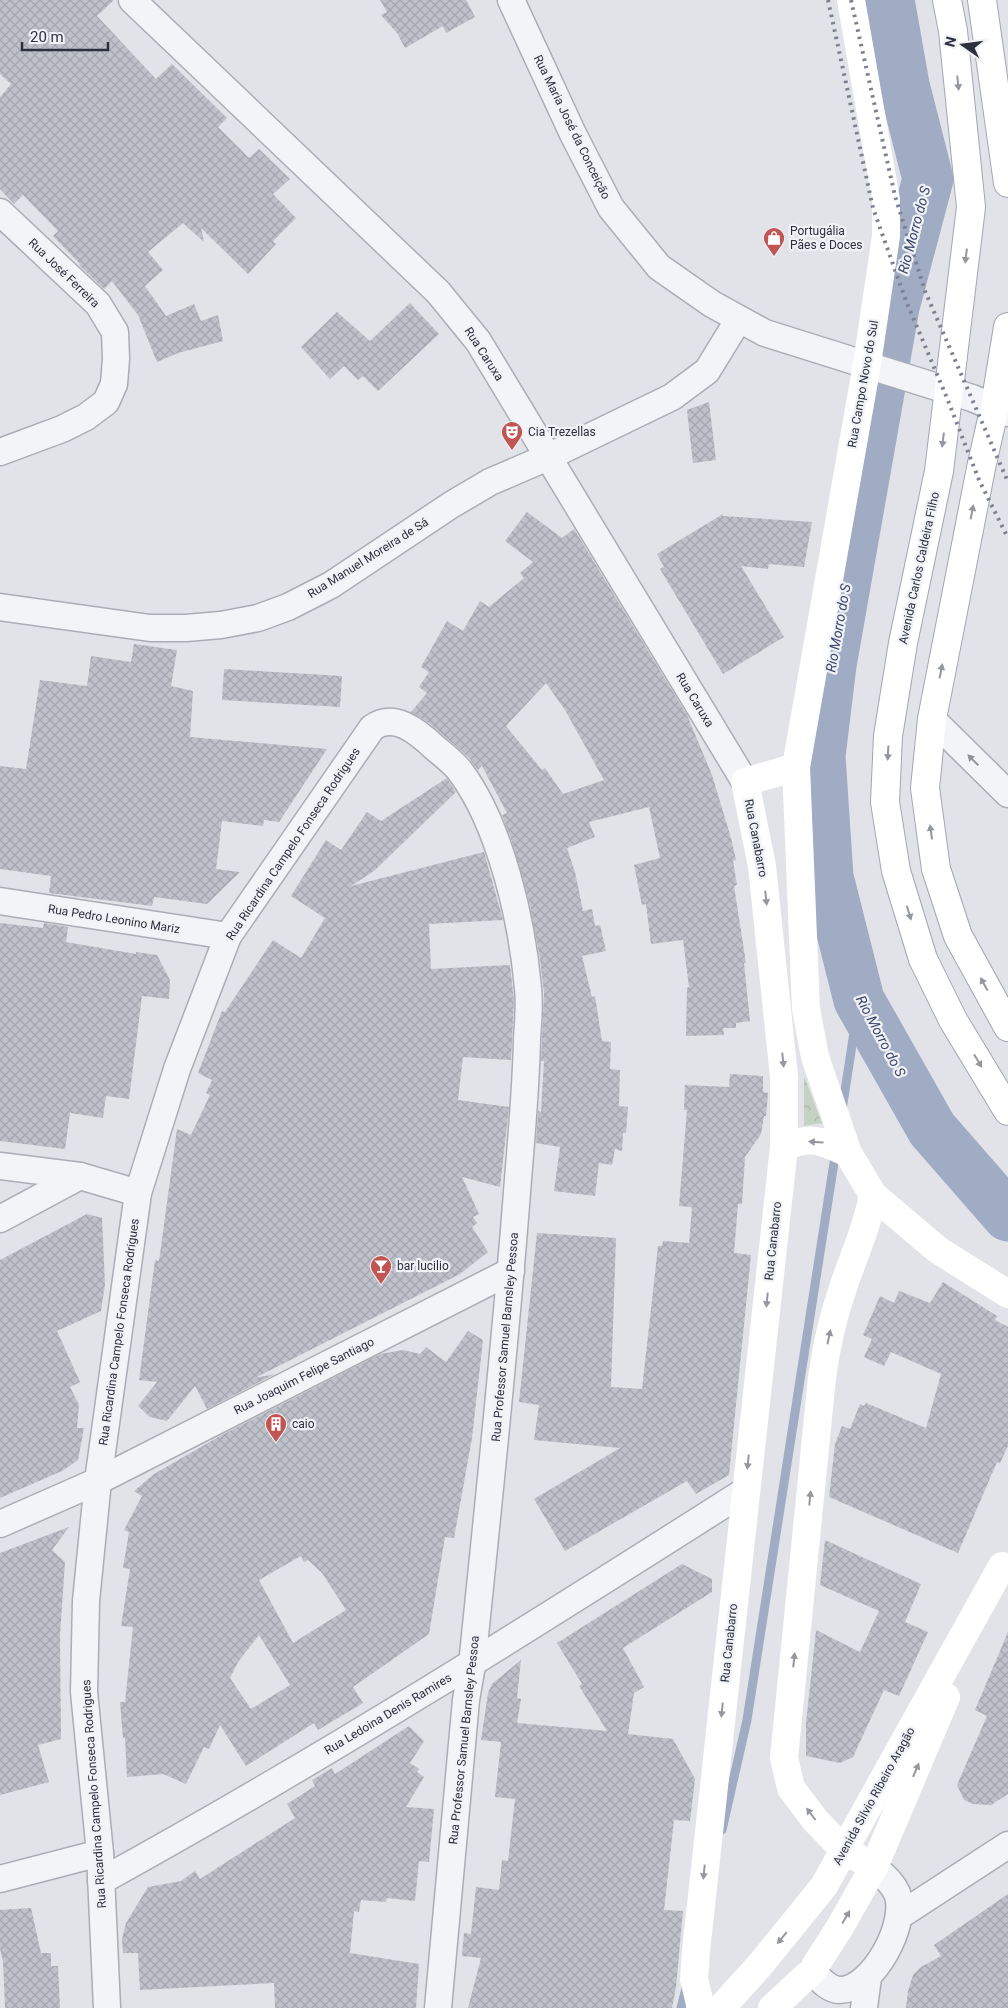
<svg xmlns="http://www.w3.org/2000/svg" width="1008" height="2008" font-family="Roboto,sans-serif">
<defs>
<pattern id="park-crowns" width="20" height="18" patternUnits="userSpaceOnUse" patternTransform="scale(1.25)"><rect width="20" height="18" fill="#c4d1c3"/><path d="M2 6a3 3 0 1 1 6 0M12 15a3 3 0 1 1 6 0" fill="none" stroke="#a9b4a9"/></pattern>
<pattern id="building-cross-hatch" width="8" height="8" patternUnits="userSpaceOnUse" patternTransform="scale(1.25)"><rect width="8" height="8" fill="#bfc1ca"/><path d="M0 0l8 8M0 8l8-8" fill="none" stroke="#a4a6af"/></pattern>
</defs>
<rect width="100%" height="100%" fill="#e1e3e8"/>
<polygon fill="url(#park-crowns)" points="804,1076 822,1123 804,1126"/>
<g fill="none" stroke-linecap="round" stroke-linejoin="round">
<g stroke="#a0abc4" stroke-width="9">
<polyline points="842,1110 859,1000"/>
<polyline points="722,1830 747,1720 836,1150"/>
<polyline points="681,2008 687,1984"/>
</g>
<polyline stroke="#a0abc4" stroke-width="51" points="889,0 904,85 928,179 894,307 831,665 820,756 828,877 859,1000 932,1129 1008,1216"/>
</g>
<g fill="url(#building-cross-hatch)" fill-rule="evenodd">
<polygon points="0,0 114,0 97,16 156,79 172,64 227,118 218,127 249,158 259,149 290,179 273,194 296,218 273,241 276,244 248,274 201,228 204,242 183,223 148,252 163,270 145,286 166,316 194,304 201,321 218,315 223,341 178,353 157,362 138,315 112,281 104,289 79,265 80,264 53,236 58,231 23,195 14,204 0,189 0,97 11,84 0,74"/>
<polygon points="380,0 466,0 475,17 446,33 443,26 405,48 397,33 381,15 387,12"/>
<polygon points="410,303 439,334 378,391 363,376 358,380 344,366 330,379 301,347 337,312 370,341"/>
<polygon points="709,402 716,460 693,463 687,410"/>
<path d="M527,512L562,538L574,529L687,715L712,775L731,838L736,860L733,861L737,885L734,886L746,963H744L750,1021L736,1023V1028H723L724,1035L686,1036L687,988L689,987L683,940L651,944L646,904L642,905L634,865L660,858L649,807L589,822L595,837L567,848L575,872L583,911L592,909L595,926L600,925L606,951L582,956L592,997L595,996L602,1041L611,1042L610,1069L620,1070L619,1106L628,1107L626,1133H623L622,1151L615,1149L612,1165L599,1163L595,1196L554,1191L560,1147L536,1143L538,1111L541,1112L544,1061H541L544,993L540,959L529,901L512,842L502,815L507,813L482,766L478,770L469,758L457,747L429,723L411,712L427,693L419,687L429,672L421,667L447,621L463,631L480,601L489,607L524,578L520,573L533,562L505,541ZM546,683L565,710L604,780L563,794L545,768L542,770L506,726Z"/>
<polygon points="723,514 723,516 812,522 804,567 769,564 768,569 741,566 784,637 723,674 660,569 664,567 657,554"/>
<polygon points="134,644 177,650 171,686 193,691 190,737 327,749 279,822 264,820 263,826 222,821 216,869 240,872 207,904 154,897 152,906 49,893 51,876 0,869 0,766 26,769 40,680 87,686 91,656 131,662"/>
<polygon points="224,669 342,676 340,707 222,700"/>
<polygon points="447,778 456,792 374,871 351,886 484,852 503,920 429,924 431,969 510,965 514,1001 511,1060 463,1057 458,1100 509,1107 500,1187 462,1177 479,1214 473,1217 477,1223 472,1227 488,1252 460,1274 255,1378 275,1374 207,1409 195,1386 167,1421 150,1417 138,1406 157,1382 139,1380 155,1260 159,1261 177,1129 191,1135 210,1095 206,1093 212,1080 198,1073 222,1011 225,1012 273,940 301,958 325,918 291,896 326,840 341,850 367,812 381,821"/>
<polygon points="0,923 43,928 44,923 68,927 66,942 136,954 136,952 157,955 170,980 169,999 142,996 129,1099 106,1096 103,1118 70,1113 65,1149 0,1141"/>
<polygon points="730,1074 763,1076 763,1092 768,1093 766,1116 764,1116 761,1134 745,1157 742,1204 738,1204 734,1253 751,1255 729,1475 696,1494 687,1481 565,1551 534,1499 620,1448 534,1440 539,1405 519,1402 537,1233 616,1238 611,1387 642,1389 658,1246 662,1246 663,1241 689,1243 692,1207 679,1206 687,1110 684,1110 685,1085 729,1087"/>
<polygon points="87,1214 102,1218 105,1284 101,1311 57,1331 80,1382 70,1387 79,1405 77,1428 84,1428 78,1460 62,1471 0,1498 0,1260"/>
<polygon points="943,1282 997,1316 995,1320 1008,1327 1008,1446 1000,1463 997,1462 958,1553 829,1497 835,1444 842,1426 850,1429 860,1404 864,1406 866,1403 926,1428 941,1374 891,1352 884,1366 864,1357 872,1339 863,1335 880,1296 894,1303 899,1291 930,1303"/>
<path d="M468,1331L483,1340L472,1438L454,1538L445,1537L429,1634L353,1687L363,1703L318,1730L314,1723L246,1766L220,1725L209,1749L204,1747L186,1784L163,1774L127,1777L125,1738H123L120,1702H125L133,1627L121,1626L130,1569L123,1568L129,1532L124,1530L142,1496L134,1491L154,1474L220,1436L380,1354L403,1350L420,1354L426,1347L446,1362ZM301,1556L304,1562L308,1560L322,1573L346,1610L293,1643L259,1580ZM259,1635L290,1685L251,1709L230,1678L238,1662Z"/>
<polygon points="69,1527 52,1550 65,1562 60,1636 61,1739 38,1745 49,1782 0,1795 0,1553"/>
<polygon points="825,1540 921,1584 905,1622 928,1632 899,1696 884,1690 853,1757 840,1763 806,1756 806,1723 816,1630 860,1652 879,1611 820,1585"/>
<polygon points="682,1564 712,1579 712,1592 623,1648 644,1687 634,1693 628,1734 673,1739 695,1779 690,1821 674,1820 664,1910 683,1911 676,1987 672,2008 468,2008 481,1958 462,1956 464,1933 471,1934 476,1887 499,1890 502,1860 508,1861 515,1799 495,1797 501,1742 481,1740 488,1693 492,1684 521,1660 517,1698 521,1699 517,1723 607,1731 579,1686 582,1684 557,1643"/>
<polygon points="1008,1632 1008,1794 991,1805 973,1804 964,1800 957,1785 987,1716 975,1710"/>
<polygon points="409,1726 424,1741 410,1763 419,1769 417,1772 424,1777 406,1807 434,1809 429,1862 419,1861 415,1901 387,1898 386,1902 361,1900 359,1912 354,1911 350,1953 419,1964 416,2008 275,2008 274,1983 140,1990 138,1953 123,1953 122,1939 126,1923 148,1887 181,1881 195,1871 200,1879 295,1818 287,1804 315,1786 312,1780 332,1768 335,1774"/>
<polygon points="1008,1894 1008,2008 906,2008 908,1991 913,1975 921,1967 941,1956 934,1945"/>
<polygon points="31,1908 41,1953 51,1953 51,1966 58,1966 60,2008 5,2008 3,1961 0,1949 0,1910"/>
</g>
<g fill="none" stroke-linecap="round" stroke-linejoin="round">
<g stroke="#aaadb5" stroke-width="29">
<g id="street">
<polyline points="132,0 438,292 478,341 745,782"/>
<polyline points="511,0 573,134 611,208 659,267 712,304 765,333 972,398 1008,413"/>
<polyline points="0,212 98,304 115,332 116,359 114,384 106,402 86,417 62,429 0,452"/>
<polyline points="0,607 150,628 186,628 221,625 258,618 288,607 331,585 451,505 490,482 548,457 672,397 707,371 739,319"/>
<polyline points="932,719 1008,794"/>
<polyline points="0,901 228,936"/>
<polyline points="0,1166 80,1176 138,1193"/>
<polyline points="0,1219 80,1176"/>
<polyline points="0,1524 98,1481 511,1271"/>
<polyline points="0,1879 100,1853"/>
<path d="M101,1881C321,1760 533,1626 745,1491"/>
<polyline points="899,1916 1008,1845"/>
<path d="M812,1971C819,1978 828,1990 840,1990C873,1990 909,1922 897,1893C892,1882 883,1875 874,1867"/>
<path d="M107,2008L100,1853L84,1692L86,1601L98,1481L138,1193L177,1069L228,936L372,728C394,712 417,731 434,747C442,754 453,762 460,771C501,826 522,921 528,988C530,1005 528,1022 527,1039C526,1090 521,1141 517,1192C505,1350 488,1507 472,1665L466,1700L438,2008"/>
<polyline points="864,2008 868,1977"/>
</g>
</g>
<g stroke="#a2a6b3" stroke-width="30">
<g id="primary">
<polyline points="947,0 953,31 971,207 939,471 903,643 888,736 885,802 896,871 923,959 953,1020 1008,1111"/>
<polyline points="982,0 1008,183"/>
<polyline points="1008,327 995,406 981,468 932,719 925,788 936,869 958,936 1008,1027"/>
</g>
</g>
<use href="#street" stroke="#f3f4f7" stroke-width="26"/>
<g stroke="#fff" stroke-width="28">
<path d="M851,0L886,200V236L867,364L796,767L806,1009L815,1057L848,1153L873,1195C867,1229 852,1259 842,1291C832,1320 826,1348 822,1378L784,1758L791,1788L815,1820L844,1850L874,1867"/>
<path d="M784,1147C811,1135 822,1141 848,1153"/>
<polyline points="873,1195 938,1250 1008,1294"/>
<polyline points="701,2008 694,1979 696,1951 784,1147 784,1077 762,866 745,782 796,767"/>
<polyline points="721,2008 760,1965 824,1886 1002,1566"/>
<polyline points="772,2008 812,1971 840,1927 874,1867 946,1697"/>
</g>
<use href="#primary" stroke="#fff" stroke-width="28"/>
<g stroke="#7c8090" stroke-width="4" stroke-dasharray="2.5 5" stroke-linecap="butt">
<polyline points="828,0 873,208 906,301 947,398 979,480 1008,538"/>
<polyline points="851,0 895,196 925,291 1008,482"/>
</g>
</g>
<defs><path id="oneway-solid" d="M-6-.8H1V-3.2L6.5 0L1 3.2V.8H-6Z" transform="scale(1.25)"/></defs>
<g fill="#95979e">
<use href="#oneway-solid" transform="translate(958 83) rotate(84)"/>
<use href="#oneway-solid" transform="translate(966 256) rotate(97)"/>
<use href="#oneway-solid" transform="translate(943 440) rotate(97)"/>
<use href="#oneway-solid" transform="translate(972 512) rotate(-79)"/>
<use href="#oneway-solid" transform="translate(941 671) rotate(-79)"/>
<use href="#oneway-solid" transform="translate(888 753) rotate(93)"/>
<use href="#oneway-solid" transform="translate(931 832) rotate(-98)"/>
<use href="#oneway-solid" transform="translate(766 898) rotate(84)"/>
<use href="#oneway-solid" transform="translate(909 913) rotate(73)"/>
<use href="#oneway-solid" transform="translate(984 984) rotate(-119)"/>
<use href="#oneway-solid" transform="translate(783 1060) rotate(84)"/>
<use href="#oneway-solid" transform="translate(978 1061) rotate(59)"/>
<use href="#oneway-solid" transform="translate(816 1142) rotate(-177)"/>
<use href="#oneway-solid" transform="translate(767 1300) rotate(96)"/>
<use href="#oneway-solid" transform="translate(829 1337) rotate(-78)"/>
<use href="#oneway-solid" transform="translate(748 1462) rotate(96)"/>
<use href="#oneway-solid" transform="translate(810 1498) rotate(-84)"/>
<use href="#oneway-solid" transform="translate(794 1660) rotate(-84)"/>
<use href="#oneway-solid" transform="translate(722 1710) rotate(96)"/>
<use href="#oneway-solid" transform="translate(916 1770) rotate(-67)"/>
<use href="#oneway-solid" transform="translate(811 1814) rotate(-127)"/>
<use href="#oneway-solid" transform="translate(704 1872) rotate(96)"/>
<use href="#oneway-solid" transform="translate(846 1917) rotate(-60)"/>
<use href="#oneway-solid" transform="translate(782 1938) rotate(129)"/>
</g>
<use fill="#8f929a" href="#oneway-solid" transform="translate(973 760) rotate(-135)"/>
<defs>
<g id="shop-pin" transform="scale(1.125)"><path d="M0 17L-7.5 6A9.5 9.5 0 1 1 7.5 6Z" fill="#c05553" stroke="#f0f2f6"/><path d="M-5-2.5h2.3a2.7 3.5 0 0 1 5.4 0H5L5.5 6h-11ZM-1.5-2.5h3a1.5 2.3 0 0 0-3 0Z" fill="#fff"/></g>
<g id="theatre-pin" transform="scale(1.125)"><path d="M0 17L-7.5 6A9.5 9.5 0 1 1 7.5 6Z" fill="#c05553" stroke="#f0f2f6"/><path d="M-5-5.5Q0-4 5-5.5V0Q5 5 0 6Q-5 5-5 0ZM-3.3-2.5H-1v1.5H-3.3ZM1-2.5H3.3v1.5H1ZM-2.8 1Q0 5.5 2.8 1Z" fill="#fff"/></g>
<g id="bar-pin" transform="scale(1.125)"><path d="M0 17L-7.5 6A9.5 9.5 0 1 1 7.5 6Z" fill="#c05553" stroke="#f0f2f6"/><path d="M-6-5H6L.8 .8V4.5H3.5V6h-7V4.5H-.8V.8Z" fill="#fff"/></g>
<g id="building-pin" transform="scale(1.125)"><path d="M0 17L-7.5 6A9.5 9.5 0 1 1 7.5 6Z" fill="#c05553" stroke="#f0f2f6"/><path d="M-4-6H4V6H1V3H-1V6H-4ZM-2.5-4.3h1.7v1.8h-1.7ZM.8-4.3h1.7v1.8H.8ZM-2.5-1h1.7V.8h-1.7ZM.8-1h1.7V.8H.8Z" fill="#fff"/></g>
</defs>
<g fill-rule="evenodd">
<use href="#shop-pin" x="774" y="238"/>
<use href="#theatre-pin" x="512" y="432"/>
<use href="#bar-pin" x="381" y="1266"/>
<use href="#building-pin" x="276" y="1424"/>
</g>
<g text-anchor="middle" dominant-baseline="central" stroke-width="4.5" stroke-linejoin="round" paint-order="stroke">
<g font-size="12" fill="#2b2f3e" stroke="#f0f2f6">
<text transform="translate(572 127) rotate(64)">Rua Maria José da Conceição</text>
<text transform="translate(64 273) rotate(44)">Rua José Ferreira</text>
<text transform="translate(484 354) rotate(57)">Rua Caruxa</text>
<text transform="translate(863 384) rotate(-80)">Rua Campo Novo do Sul</text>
<text transform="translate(368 558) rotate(-32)">Rua Manuel Moreira de Sá</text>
<text transform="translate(919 568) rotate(-78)">Avenida Carlos Caldeira Filho</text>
<text transform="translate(695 700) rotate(59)">Rua Caruxa</text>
<text transform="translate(756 838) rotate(79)">Rua Canabarro</text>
<text transform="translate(293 844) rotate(-56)">Rua Ricardina Campelo Fonseca Rodrigues</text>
<text transform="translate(114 919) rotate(9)">Rua Pedro Leonino Mariz</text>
<text transform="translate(773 1241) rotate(-84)">Rua Canabarro</text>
<text transform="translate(119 1332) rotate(-82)">Rua Ricardina Campelo Fonseca Rodrigues</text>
<text transform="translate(505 1337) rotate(-85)">Rua Professor Samuel Barnsley Pessoa</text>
<text transform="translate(304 1376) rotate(-27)">Rua Joaquim Felipe Santiago</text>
<text transform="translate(729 1643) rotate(-84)">Rua Canabarro</text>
<text transform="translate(388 1714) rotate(-31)">Rua Ledoina Denis Ramires</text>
<text transform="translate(464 1740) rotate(-84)">Rua Professor Samuel Barnsley Pessoa</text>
<text transform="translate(94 1794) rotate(-94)">Rua Ricardina Campelo Fonseca Rodrigues</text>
<text transform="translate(874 1796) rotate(-61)">Avenida Silvio Ribeiro Aragão</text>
</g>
<g font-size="12" fill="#2b2f3e" stroke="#f0f2f6" text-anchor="start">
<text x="790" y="231">Portugália<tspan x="790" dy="14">Pães e Doces</tspan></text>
<text x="528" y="432">Cia Trezellas</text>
<text x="397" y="1266">bar lucilio</text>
<text x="292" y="1424">caio</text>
</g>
<g font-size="14" font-style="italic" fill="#3a486e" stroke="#f0f2f6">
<text transform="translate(914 230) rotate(-75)">Rio Morro do S</text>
<text transform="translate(838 628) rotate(-80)">Rio Morro do S</text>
<text transform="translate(881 1036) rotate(62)">Rio Morro do S</text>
</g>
</g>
<g transform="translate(963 45) rotate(284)" stroke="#f0f2f6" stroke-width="4" paint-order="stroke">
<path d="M0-4L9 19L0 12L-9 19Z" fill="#2b2f3e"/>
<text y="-8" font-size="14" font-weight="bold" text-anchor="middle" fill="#2b2f3e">N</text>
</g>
<path d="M22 42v8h86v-8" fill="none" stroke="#2b2f3e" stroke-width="2.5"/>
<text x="30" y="42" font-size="15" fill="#2b2f3e" stroke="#f0f2f6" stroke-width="4" paint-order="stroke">20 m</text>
</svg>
